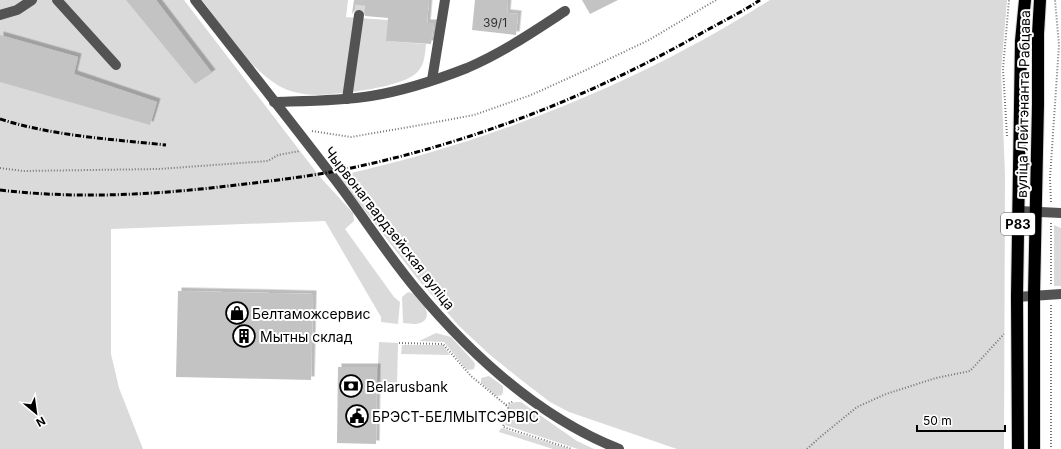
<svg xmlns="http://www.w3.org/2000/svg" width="1061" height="449" font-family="Inter,sans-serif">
<defs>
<filter id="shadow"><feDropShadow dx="3.5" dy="-3.5" stdDeviation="0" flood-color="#0004"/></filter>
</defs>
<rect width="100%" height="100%" fill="#fff"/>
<g fill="#dadada">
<polygon points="0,0 184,0 320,177 353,213 354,221 345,229 394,297 400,302 398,324 381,322 381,317 325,221 111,229 111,354 119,388 143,449 0,449"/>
<path d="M202,0H348L346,17L388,20L387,41L426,44C425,53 425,63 419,70C407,88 339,94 317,95C306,95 289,92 279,86C246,66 225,30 202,0Z"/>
<path d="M770,0H1007L1001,71L1005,176L1004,449H677L569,412L550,402L520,379L489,354L459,326L417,278L338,176C491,142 638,84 770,0Z"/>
<polygon points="1054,225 1061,228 1061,286 1054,286"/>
<path d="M408,292C419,293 437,318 420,323C415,325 408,323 403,323L402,297Z"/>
<polygon points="436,333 451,337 474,362 475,364 474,369 469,370 466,369 444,342 419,341"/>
<polygon points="379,342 398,343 397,386 377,386"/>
<polygon points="402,345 443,345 450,355 401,354"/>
<polygon points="489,376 503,386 503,392 502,395 496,396 481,383 481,378"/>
<polygon points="516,402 521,402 577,441 594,449 578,449 505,425 509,408 508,405"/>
<polygon points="501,428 569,449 553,449 499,432"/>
</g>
<g fill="#c3c3c3" filter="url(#shadow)">
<polygon points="126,0 156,0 212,73 195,84"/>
<polygon points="354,0 429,0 427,23 434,23 431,44 386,41 388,18 365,16 363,10 360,9 354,11 352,14"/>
<polygon points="475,0 508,0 507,13 518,14 516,35 472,30"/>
<polygon points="582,0 618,0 590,14"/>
<polygon points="0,35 78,57 74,74 157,102 150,125 0,82"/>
<polygon points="178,291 313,294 311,380 176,377"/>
<polygon points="338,367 377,367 376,444 337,443"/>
</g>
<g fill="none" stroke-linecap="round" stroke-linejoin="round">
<polyline stroke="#d9d9d9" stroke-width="10" stroke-dasharray="10 5" stroke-linecap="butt" points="359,15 361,0"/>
<g stroke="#dbdbdb" stroke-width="14">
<g id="highway">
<polyline points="1018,449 1017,297 1021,41 1025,0"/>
<polyline points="1034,449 1034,295 1038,104 1038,34 1040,0"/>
</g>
</g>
<g stroke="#757575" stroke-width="2" stroke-dasharray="1 2" stroke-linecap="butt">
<polyline points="312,131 351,137 415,126 474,115 531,95 571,77 649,40 716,0"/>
<polyline points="1007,136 1003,69 1009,0"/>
<polyline points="0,168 23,171 159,169 268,161 278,155 300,151"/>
<polyline points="1051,202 1050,178 1059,45 1055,0"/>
<polyline points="1051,284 1051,223"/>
<polyline points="1051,305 1051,449"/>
<polyline points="399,343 443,344 471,376 506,405 508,408 503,427 572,449"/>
<polyline points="506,405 514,401"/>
<polyline points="807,449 819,438 857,407 886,394 936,378 970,371 1004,334"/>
</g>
<g stroke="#535353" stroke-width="10">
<polyline points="57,0 116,65"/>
<path d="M195,0C240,58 286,115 330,173C360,211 385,252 416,289C471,355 538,417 619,449"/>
<polyline points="0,15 17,10 32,0"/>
<polyline points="432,80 445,0"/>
<polyline points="347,99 359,15"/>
<path d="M274,102C307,101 339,101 371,96C402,91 439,79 467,68C502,53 533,32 565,11"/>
<polyline points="1019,211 1061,213"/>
<polyline points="1017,297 1061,294"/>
</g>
<use href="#highway" stroke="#000" stroke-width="12"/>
<g stroke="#000" stroke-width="3" stroke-dasharray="6 2 1 2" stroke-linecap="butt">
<path d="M0,119C53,136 110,139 166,145"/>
<path d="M0,190C75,199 153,195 228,186C262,182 297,178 331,172C457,148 581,101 693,38C715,25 739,14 760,0"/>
</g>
</g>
<defs>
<g id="shop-ring" transform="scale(1.15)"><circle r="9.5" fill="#fff" stroke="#000" stroke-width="1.5"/><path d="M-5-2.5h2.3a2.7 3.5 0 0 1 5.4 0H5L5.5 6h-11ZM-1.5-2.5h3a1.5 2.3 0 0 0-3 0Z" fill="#000"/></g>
<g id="building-ring" transform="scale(1.15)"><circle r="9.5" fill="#fff" stroke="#000" stroke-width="1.5"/><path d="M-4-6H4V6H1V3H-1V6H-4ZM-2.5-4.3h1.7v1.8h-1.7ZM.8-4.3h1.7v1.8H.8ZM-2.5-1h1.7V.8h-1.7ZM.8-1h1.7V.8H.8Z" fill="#000"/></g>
<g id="bank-ring" transform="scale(1.15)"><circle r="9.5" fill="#fff" stroke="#000" stroke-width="1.5"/><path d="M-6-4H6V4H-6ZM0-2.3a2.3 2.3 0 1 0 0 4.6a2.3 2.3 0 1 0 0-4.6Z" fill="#000"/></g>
<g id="civic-ring" transform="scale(1.15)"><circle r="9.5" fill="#fff" stroke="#000" stroke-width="1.5"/><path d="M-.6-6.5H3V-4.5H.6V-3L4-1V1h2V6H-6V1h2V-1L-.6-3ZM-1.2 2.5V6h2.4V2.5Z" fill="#000"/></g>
</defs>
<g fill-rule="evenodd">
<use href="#shop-ring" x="237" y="313"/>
<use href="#building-ring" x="244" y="336"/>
<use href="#bank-ring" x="351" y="386"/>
<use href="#civic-ring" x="357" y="416"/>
</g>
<g text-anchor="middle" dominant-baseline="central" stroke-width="4" stroke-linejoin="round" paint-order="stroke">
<g font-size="12" fill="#313131">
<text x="495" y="22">39/1</text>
</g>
<rect fill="#fff" stroke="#4c4c4c" stroke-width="1" x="1001" y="213" width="34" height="22" rx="3"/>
<g font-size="13" font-weight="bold" fill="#000">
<text x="1018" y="224">Р83</text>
</g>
<g font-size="14" fill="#000" stroke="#fff">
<text transform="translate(1023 104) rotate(-89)">вуліца Лейтэнанта Рабцава</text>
<text transform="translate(390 228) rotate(52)">Чырвонагвардзейская вуліца</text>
</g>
<g font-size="14" fill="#000" stroke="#fff" text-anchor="start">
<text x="252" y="313">Белтаможсервис</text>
<text x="260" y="336">Мытны склад</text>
<text x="366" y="386">Belarusbank</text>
<text x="372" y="416">БРЭСТ-БЕЛМЫТСЭРВІС</text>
</g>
</g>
<g transform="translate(36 413) rotate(151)" stroke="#ffffff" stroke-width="3" paint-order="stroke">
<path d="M0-3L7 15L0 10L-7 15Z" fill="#000000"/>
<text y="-6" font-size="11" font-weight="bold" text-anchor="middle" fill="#000000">N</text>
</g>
<path d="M917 425v6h88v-6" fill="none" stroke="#000000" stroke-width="2"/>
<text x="923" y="425" font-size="12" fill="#000000" stroke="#ffffff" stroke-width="3" paint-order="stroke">50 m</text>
</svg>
